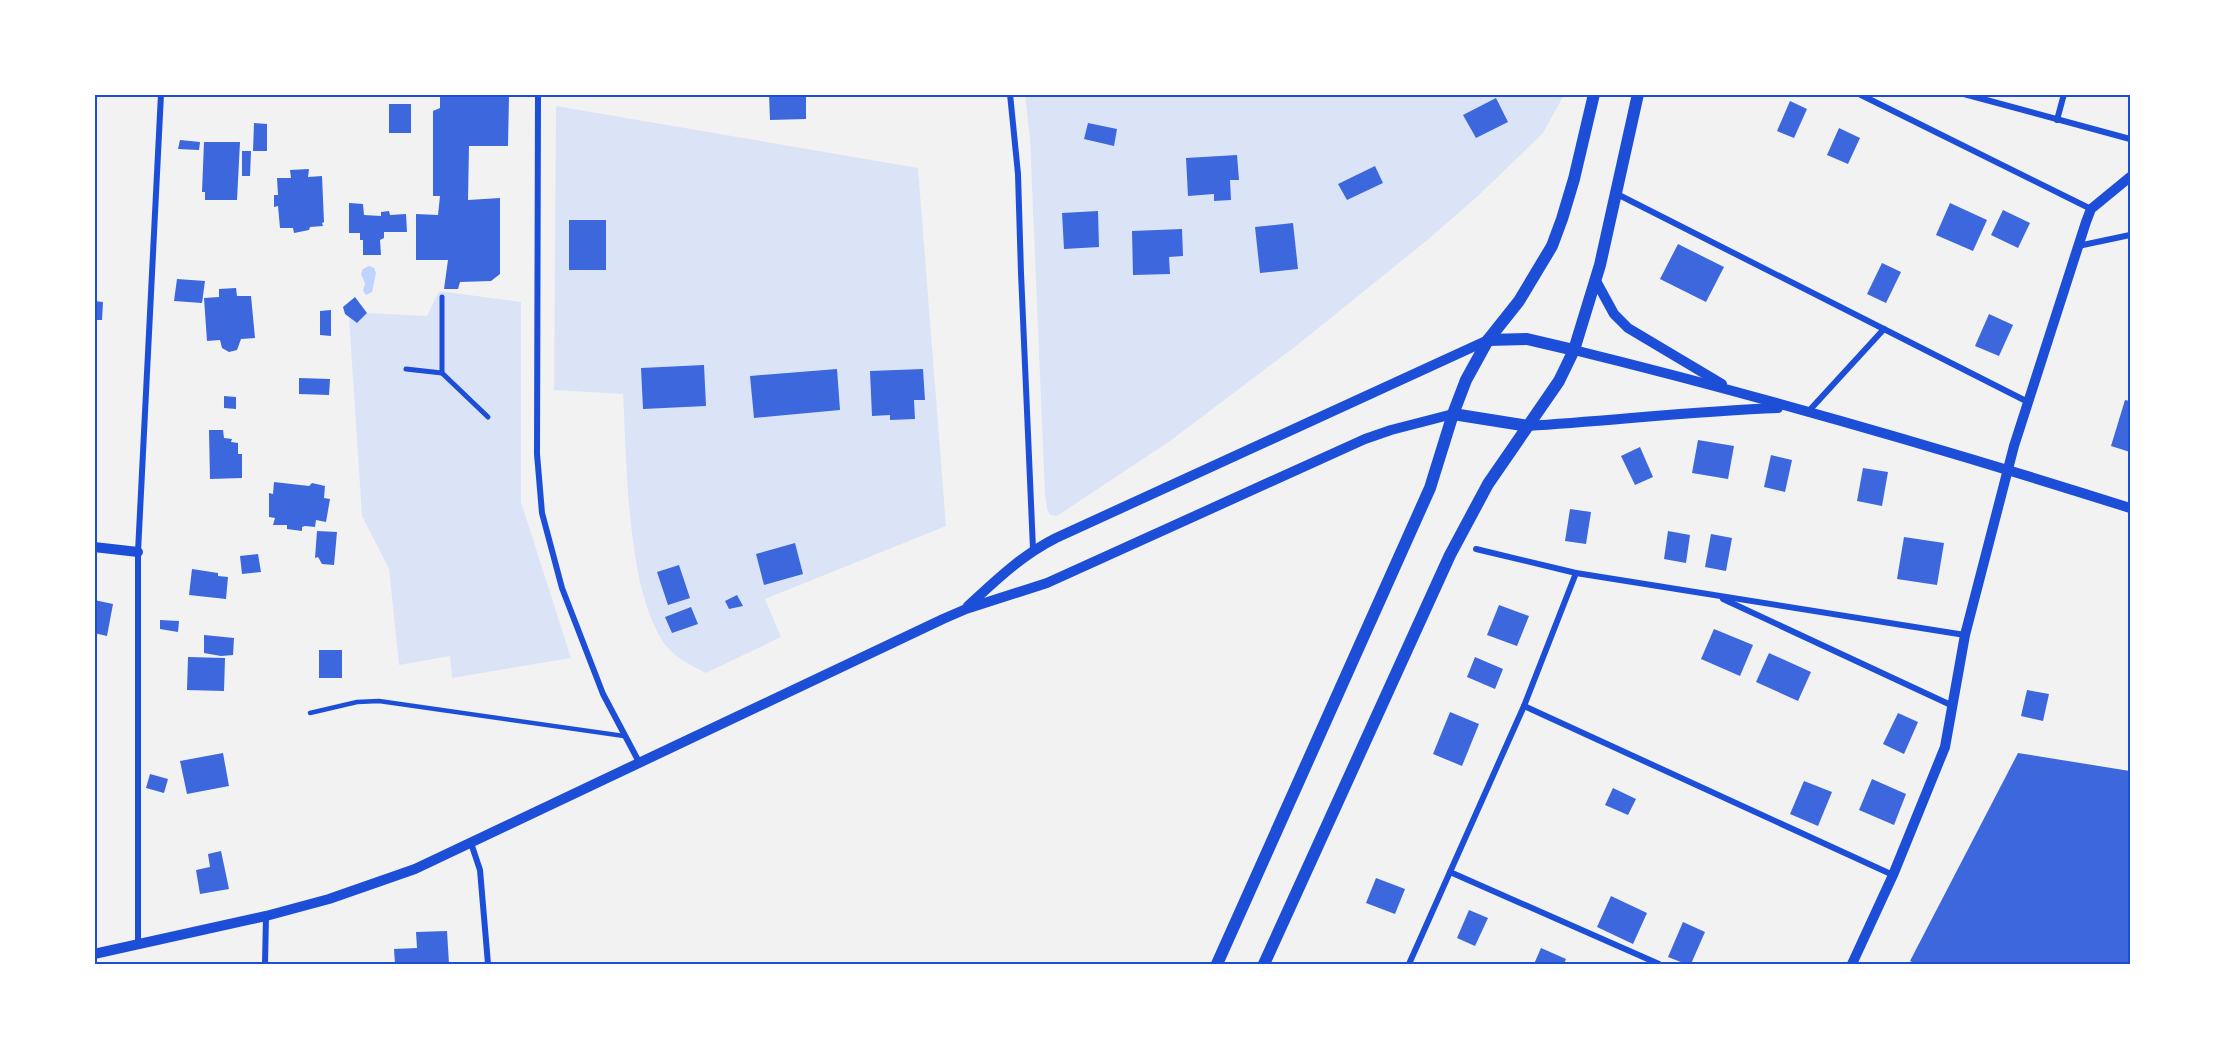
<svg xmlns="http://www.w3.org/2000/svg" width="2225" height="1059" font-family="'Playfair Display',serif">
<rect width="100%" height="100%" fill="#f2f2f2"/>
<g fill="#dbe4f7">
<polygon points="1025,95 1564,95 1543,133 1478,196 1425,242 1296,346 1170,441 1057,516 1050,515 1047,509 1045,495 1030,139"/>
<path d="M556,106L918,168L946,526L765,599L781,637L706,673C692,666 678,659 668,648C626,598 627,460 623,394L554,390Z"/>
<polygon points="439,291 521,302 521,502 571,658 452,678 450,656 399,665 389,569 362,516 349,317 357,323 367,313 427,316"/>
</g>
<polygon fill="#bfd3fe" points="369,266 374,268 376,273 372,292 366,295 363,291 365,283 361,274 363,269"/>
<g fill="#3d67dc">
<polygon points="440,94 509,96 508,146 469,146 468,200 500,198 500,274 491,281 460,282 458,289 444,289 448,260 416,260 416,214 438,215 440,196 433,196 433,111 440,108"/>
<polygon points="769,94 806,94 806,119 770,120"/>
<polygon points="1496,98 1508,122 1476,138 1463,115"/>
<polygon points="1790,101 1807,109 1794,138 1777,131"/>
<rect x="389" y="104" width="22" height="29"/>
<polygon points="254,123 267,124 267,151 253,151"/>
<polygon points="1088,123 1117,129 1114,146 1084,139"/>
<polygon points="1839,128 1860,138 1848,164 1827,155"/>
<polygon points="180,140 200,142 199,150 178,149"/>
<polygon points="204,142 240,142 237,200 205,200 205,192 202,192"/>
<polygon points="242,151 251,151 250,176 242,176"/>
<polygon points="1237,155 1239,180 1230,180 1231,200 1214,201 1214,194 1188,196 1186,158"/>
<polygon points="1375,166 1383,183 1347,200 1338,184"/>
<polygon points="309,169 308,177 322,176 324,222 322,223 323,226 310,227 309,230 294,233 293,228 280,228 278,206 274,207 274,195 278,195 277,178 291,178 290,170"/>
<polygon points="349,203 363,204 364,215 381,216 381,212 389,211 390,215 406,214 407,232 384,232 384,238 380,240 381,255 363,255 363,240 360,240 360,233 349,233"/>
<polygon points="1950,203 1987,220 1973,251 1936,235"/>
<polygon points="2003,210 2030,223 2018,248 1991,235"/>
<polygon points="1098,211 1099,247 1064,249 1062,213"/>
<rect x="569" y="220" width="37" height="50"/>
<polygon points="1293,223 1298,269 1260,273 1255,227"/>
<polygon points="1182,229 1183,256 1169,257 1170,274 1133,275 1132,231"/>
<polygon points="1678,244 1724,267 1706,302 1660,279"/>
<polygon points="1882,263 1901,272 1886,303 1867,294"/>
<polygon points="177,279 205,281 202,303 174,301"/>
<polygon points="236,288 237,296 251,296 255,338 241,339 237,350 229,352 222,348 220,340 207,341 204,298 219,297 219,289"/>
<polygon points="355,297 367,313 357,323 345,314 343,307"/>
<polygon points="94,301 103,302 102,320 94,320"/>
<polygon points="331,310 331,336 320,335 320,311"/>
<polygon points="1989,314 2013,325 1999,356 1975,346"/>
<polygon points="704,365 706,406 643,409 641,368"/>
<polygon points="837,369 840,410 754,418 750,376"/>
<polygon points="923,369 925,400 914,400 915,419 890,420 890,415 872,416 870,371"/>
<polygon points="299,378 330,379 329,395 299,394"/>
<polygon points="224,396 236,397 236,409 224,408"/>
<polygon points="2125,400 2130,401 2130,452 2111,446"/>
<polygon points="209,430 223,430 224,438 232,439 231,442 238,443 238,454 242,454 242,478 210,479"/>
<polygon points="1698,440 1734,446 1728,479 1692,473"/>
<polygon points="1640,447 1653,477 1635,485 1621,456"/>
<polygon points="1771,455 1792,460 1785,492 1764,487"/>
<polygon points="1863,468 1888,472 1882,506 1857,501"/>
<polygon points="274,482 309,486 312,483 325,486 324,498 330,499 326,522 316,520 315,527 305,526 302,527 302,531 287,529 287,525 273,525 275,518 269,517 269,493 273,494"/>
<polygon points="1570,509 1591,512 1586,544 1565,541"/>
<polygon points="317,531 337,532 334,565 322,564 318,557 315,558"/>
<polygon points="1668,531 1690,535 1686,563 1664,559"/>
<polygon points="1711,534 1732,538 1726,571 1705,567"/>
<polygon points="1904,537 1944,543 1937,585 1897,579"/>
<polygon points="795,543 803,574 764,585 756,554"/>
<polygon points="258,554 261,572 242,574 240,556"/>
<polygon points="679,565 690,598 668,605 657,572"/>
<polygon points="192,569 218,573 218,576 228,577 226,599 189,595"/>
<polygon points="737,595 743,606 729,609 725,601"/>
<polygon points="94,600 113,604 107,636 94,633"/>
<polygon points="1499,605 1529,616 1517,646 1487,635"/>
<polygon points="691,607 698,624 672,633 665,617"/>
<polygon points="160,620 179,621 178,632 160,629"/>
<polygon points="1714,629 1753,645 1740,676 1701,659"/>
<polygon points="204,635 234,638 233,655 221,656 204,653"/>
<rect x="319" y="650" width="23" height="28"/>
<polygon points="1769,653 1811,672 1798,701 1756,682"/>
<polygon points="188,657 225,658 224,691 187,690"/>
<polygon points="1475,657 1503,669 1495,689 1467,677"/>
<polygon points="2027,690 2049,694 2043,721 2021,716"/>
<polygon points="1450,712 1479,724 1462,766 1433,754"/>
<polygon points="1898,713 1918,722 1904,754 1883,744"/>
<polygon points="223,753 229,786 187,794 180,761"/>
<polygon points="2018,753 2130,771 2130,964 1916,964 1910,961"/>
<polygon points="150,774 168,779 164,793 146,788"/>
<polygon points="1872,779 1906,794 1894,825 1859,810"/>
<polygon points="1804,781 1832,792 1818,826 1790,814"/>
<polygon points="1613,788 1636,799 1628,815 1605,805"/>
<polygon points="221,851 229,889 200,894 196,870 210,867 208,854"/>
<polygon points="1376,878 1405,889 1395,914 1366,903"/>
<polygon points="1611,896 1647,913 1633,944 1597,927"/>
<polygon points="1469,910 1488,918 1475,946 1457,938"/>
<polygon points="1683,922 1705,932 1691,964 1686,964 1668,957"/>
<polygon points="447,931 449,964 395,964 394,949 417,948 416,932"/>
<polygon points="1541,948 1566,959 1564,964 1534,964"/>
</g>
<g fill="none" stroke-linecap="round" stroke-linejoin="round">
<polyline stroke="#1d4ed8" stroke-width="4.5" points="310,713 357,702 379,701 624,736"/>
<g stroke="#1d4ed8" stroke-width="5">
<polyline points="442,297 442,373 488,417"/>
<polyline points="406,369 442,373"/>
</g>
<g stroke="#1d4ed8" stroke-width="6">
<polyline points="538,94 537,454 542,513 562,588 603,694 639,762"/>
<polyline points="1010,94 1018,174 1021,273 1033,549"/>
<polyline points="1859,94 2091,209"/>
<polyline points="1964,94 2130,139"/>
<polyline points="2057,120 2064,94"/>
<polyline points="1617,194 2028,402"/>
<polyline points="2078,246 2130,235"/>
<polyline points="1807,413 1884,329"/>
<polyline points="1476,549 1576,573 1965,635"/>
<polyline points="1723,599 1953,706"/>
<polyline points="1524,706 1893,875"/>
<polyline points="471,843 480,870 488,964"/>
<polyline points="1450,872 1659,964"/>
<polyline points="138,944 138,552 161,94"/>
<polyline points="265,964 266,916"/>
<polyline points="1409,964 1524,706 1576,573"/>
</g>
<g stroke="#1d4ed8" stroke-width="10">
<polyline points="1596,281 1614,314 1628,328 1722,384"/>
<path d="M1574,350C1761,396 1947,450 2130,508"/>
<path d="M1528,426C1611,421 1694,411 1778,408"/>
<polyline points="94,547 138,552"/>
<path d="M968,606C996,580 1022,555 1056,538L1488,340"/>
<polyline points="94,954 266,916 329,899 415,869 943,619 966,609 1047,583 1365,439 1391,430 1453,414"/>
<polyline points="1852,964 1893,875 1945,747 1965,635 2014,446 2086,222 2091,209 2130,177"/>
</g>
<g stroke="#1d4ed8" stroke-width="12">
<polyline points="1488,340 1527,339 1574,350"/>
<polyline points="1453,414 1528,426"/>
<polyline points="1217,964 1430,488 1453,414 1466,380 1488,340 1519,301 1552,246 1562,219 1574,179 1594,94"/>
<polyline points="1264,964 1450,555 1488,484 1559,381 1574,350 1600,265 1638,94"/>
</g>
</g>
<rect width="2225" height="1059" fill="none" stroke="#ffffff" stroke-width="192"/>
<rect x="96" y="96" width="2033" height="867" fill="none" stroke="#1d4ed8" stroke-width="2"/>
</svg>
